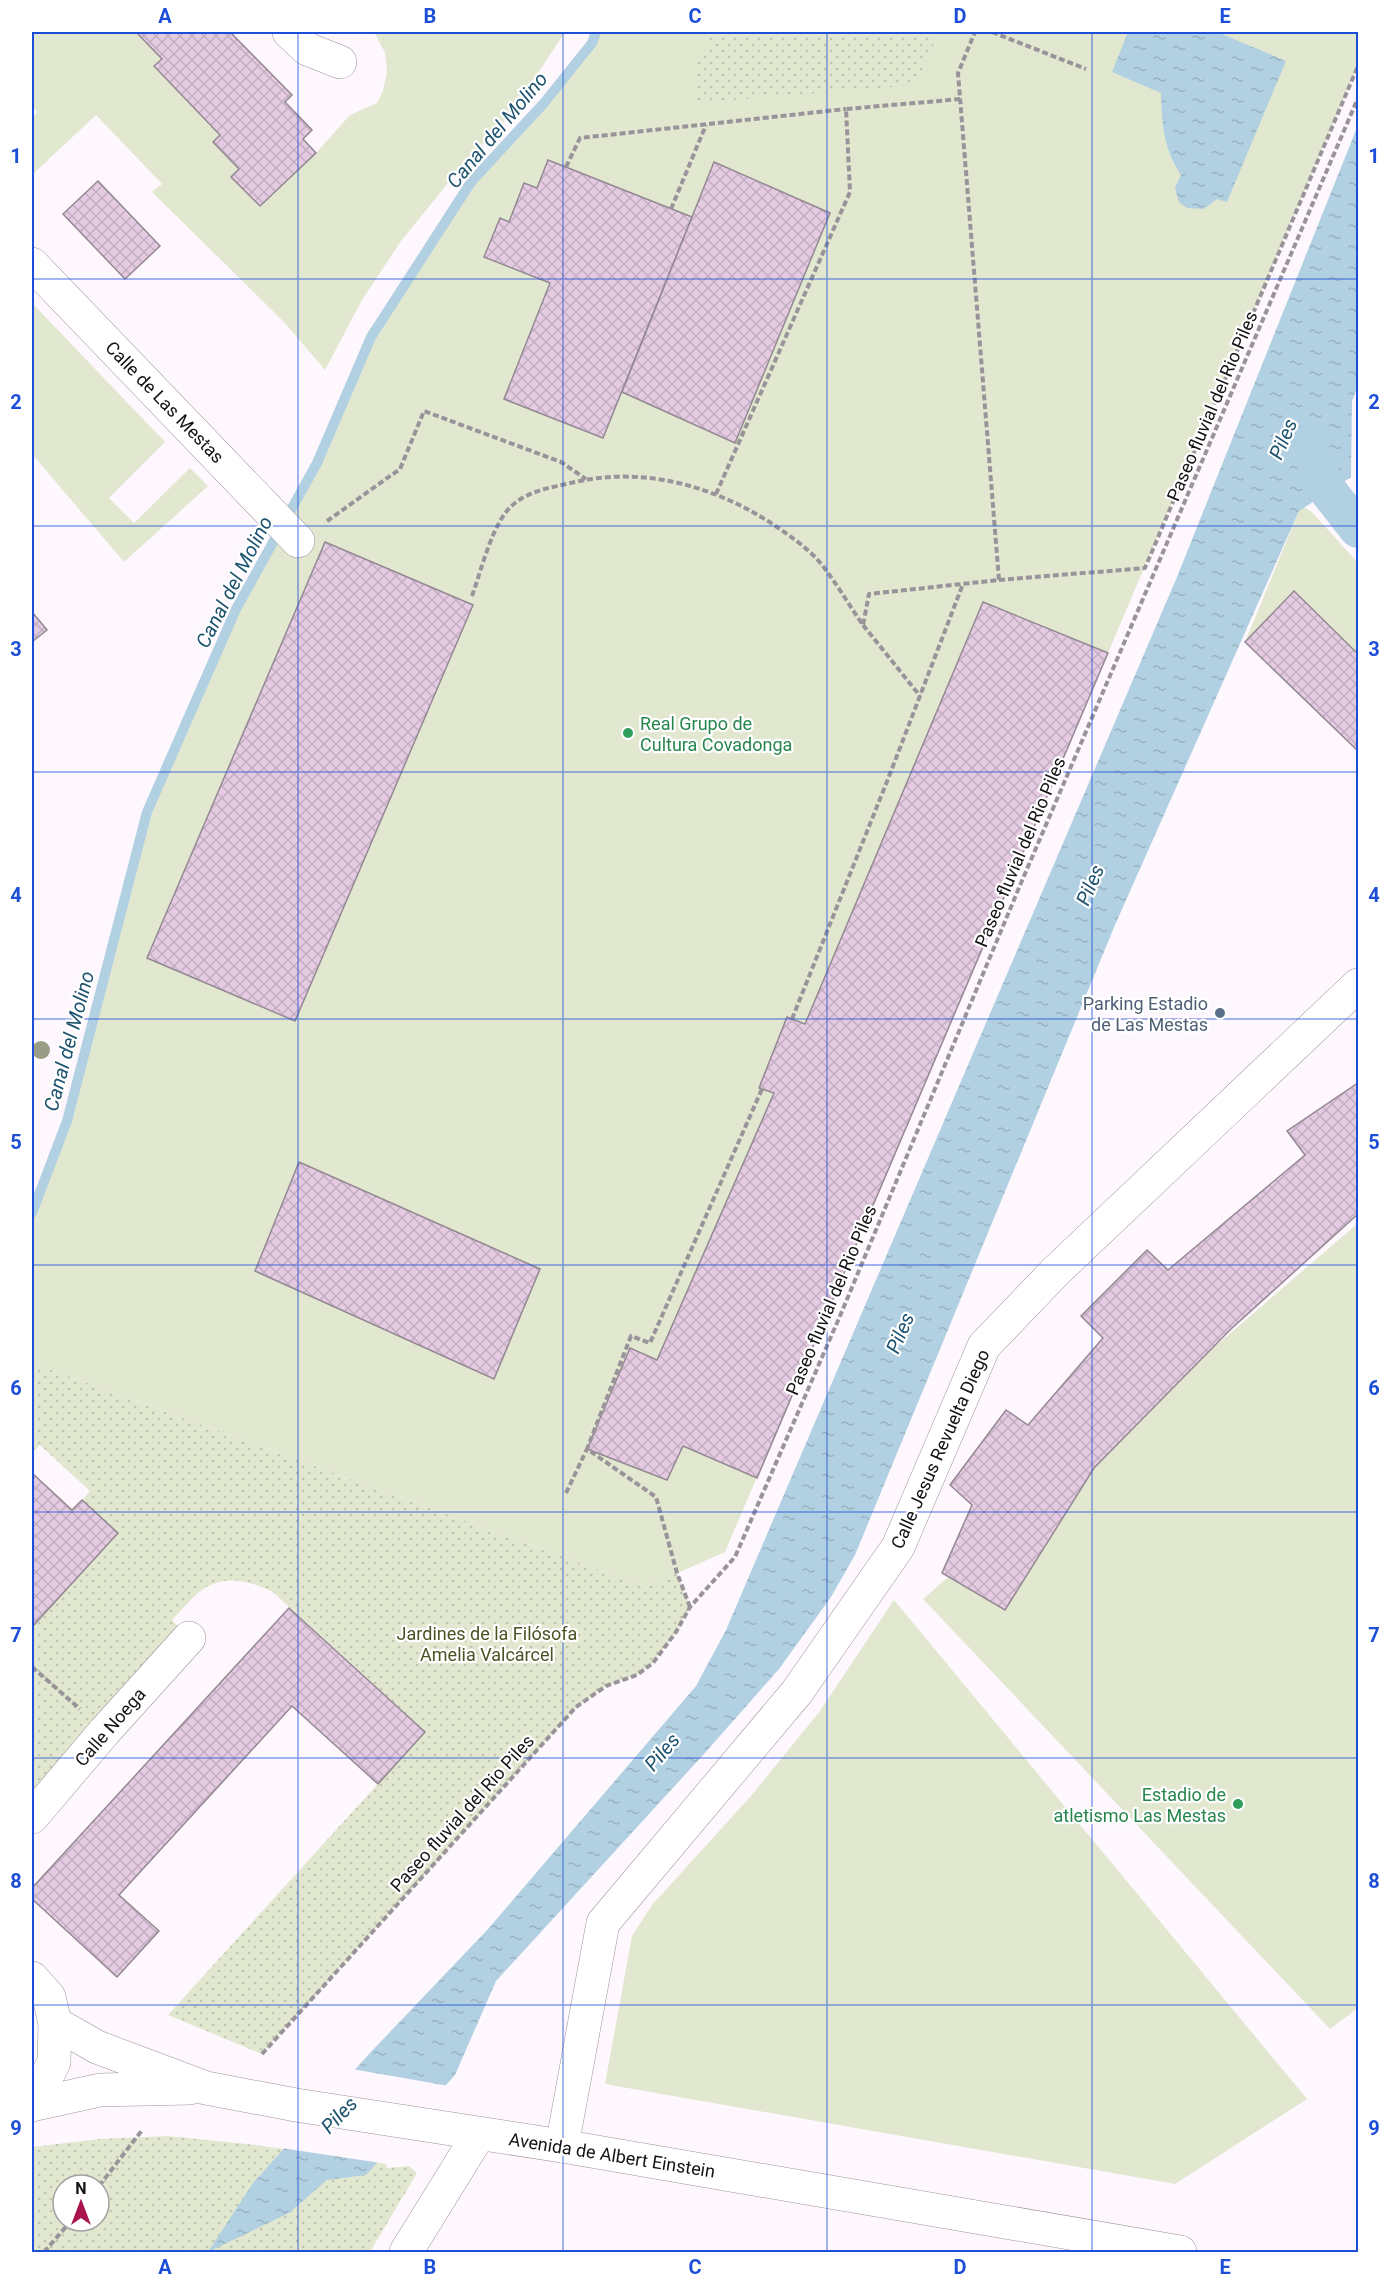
<svg xmlns="http://www.w3.org/2000/svg" width="1390" height="2284" font-family="Roboto,sans-serif">
<defs>
<pattern id="park-dots" width="8" height="8" patternUnits="userSpaceOnUse" patternTransform="scale(1.5)"><rect width="8" height="8" fill="#e1e8cf"/><path d="M2 2h.1M6 6h.1" fill="none" stroke="#c0c6b1" stroke-width="1.8" stroke-linecap="round"/></pattern>
<pattern id="water-ripples" width="26" height="14" patternUnits="userSpaceOnUse" patternTransform="scale(1.5)"><rect width="26" height="14" fill="#b1d0e2"/><path d="M2 4q2-2 4 0t4 0M15 11q2-2 4 0t4 0" fill="none" stroke="#98b2c1"/></pattern>
<pattern id="building-cross-hatch" width="8" height="8" patternUnits="userSpaceOnUse" patternTransform="scale(1.5)"><rect width="8" height="8" fill="#e4cbe2"/><path d="M0 0l8 8M0 8l8-8" fill="none" stroke="#c3adc1"/></pattern>
</defs>
<rect width="100%" height="100%" fill="#fef7fe"/>
<g fill="#e1e8cf">
<polygon points="32,32 136,32 162,59 154,67 220,135 239,169 231,177 260,206 316,153 350,115 377,103 383,91 387,72 385,53 374,32 565,32 509,117 467,160 401,241 362,300 325,370 284,322 152,192 162,184 96,115 32,175 32,118 37,112 32,106"/>
<polygon points="596,32 1358,32 1358,66 725,1552 646,1587 32,1363 32,1213 67,1121 147,812 236,609 317,463 371,337 471,182 544,103 592,43"/>
<polygon points="32,303 165,442 109,498 134,523 190,468 208,486 124,562 32,454"/>
<polygon points="1304,507 1312,512 1358,563 1358,654 1294,592 1245,642 1299,511"/>
<polygon points="1358,1223 1358,2008 1330,2029 923,1599"/>
<polygon points="894,1600 1307,2099 1175,2184 605,2084 632,1936 652,1905 750,1797 820,1711"/>
</g>
<g fill="url(#park-dots)" fill-rule="evenodd">
<polygon points="711,32 939,32 916,85 697,103 695,62 705,49"/>
<path d="M32,1363L646,1587L677,1573L690,1607L676,1632L653,1663L637,1675L606,1686L576,1708L262,2054L168,2015L425,1732L273,1592C250,1581 225,1574 202,1590C191,1598 181,1611 172,1620L189,1638L32,1817V1627L118,1533L82,1500L90,1491L40,1445L32,1453Z"/>
<path d="M168,2136L256,2145L386,2164L387,2168L409,2166L417,2173L370,2252H32V2147L99,2139ZM63,2185H99V2221H63Z"/>
</g>
<g fill="url(#water-ripples)">
<path d="M1128,32H1217L1286,61L1227,202L1217,199L1204,209L1187,208L1179,202L1175,188L1181,175C1163,147 1162,125 1161,93L1112,72Z"/>
<polygon points="1358,125 1358,386 1352,401 1351,477 1299,511 1115,925 855,1555 831,1597 779,1669 704,1754 496,1981 455,2075 366,2175 327,2180 289,2213 208,2252 253,2183 369,2054 489,1928 696,1686 726,1630 1177,577"/>
</g>
<polygon fill="#fef7fe" points="352,2069 449,2086 381,2163 281,2148"/>
<g fill="none" stroke-linecap="round" stroke-linejoin="round">
<polyline stroke="#b1d0e2" stroke-width="10" points="32,1213 67,1121 147,812 236,609 317,463 371,337 471,182 544,103 592,43 596,32"/>
<polyline stroke="#b1d0e2" stroke-width="38" points="1308,444 1325,487 1358,529"/>
</g>
<g fill="url(#building-cross-hatch)" stroke="#948993" stroke-width="1.5">
<polygon points="136,32 230,32 292,95 285,102 312,130 303,139 316,153 260,206 231,177 239,169 213,142 220,135 154,66 162,59"/>
<polygon points="548,160 692,217 603,438 504,399 550,283 484,257 500,218 509,222 524,183 537,188"/>
<polygon points="714,162 830,213 735,443 622,392"/>
<polygon points="98,181 160,246 125,279 63,214"/>
<polygon points="325,542 473,605 295,1021 147,958"/>
<polygon points="1294,591 1358,654 1358,751 1245,642"/>
<polygon points="983,602 1108,653 757,1478 683,1446 667,1480 587,1449 630,1348 657,1360 774,1093 759,1088 787,1017 805,1024"/>
<polygon points="32,612 47,630 32,642"/>
<polygon points="1358,1083 1358,1214 1231,1329 1094,1468 1005,1610 942,1573 972,1505 950,1485 1006,1410 1028,1425 1103,1338 1081,1316 1147,1250 1168,1270 1305,1155 1287,1131"/>
<polygon points="299,1162 540,1269 494,1379 255,1271"/>
<polygon points="32,1473 72,1510 82,1500 118,1533 32,1627"/>
<polygon points="289,1608 425,1732 378,1784 292,1706 119,1895 159,1931 117,1977 32,1899 32,1888"/>
</g>
<g fill="none" stroke-linecap="round" stroke-linejoin="round">
<g stroke="#9e929d" stroke-width="34">
<g id="minor">
<polyline points="289,32 307,49 340,62"/>
<polyline points="32,264 298,541"/>
<polyline points="32,1817 105,1731 189,1638"/>
<polyline points="32,1978 49,1997 55,2023 54,2062 42,2086 32,2094"/>
<polyline points="55,2023 97,2047 206,2088 296,2105 562,2146 1180,2252"/>
<polyline points="32,2105 100,2090 190,2088"/>
<polyline points="562,2146 603,1923 797,1692 898,1547 984,1346 1056,1271 1358,985"/>
<polyline points="406,2252 479,2134"/>
</g>
</g>
<g stroke="#9a949a" stroke-width="4" stroke-dasharray="6 3" stroke-linecap="butt">
<polyline points="992,32 1086,69"/>
<polyline points="566,167 580,138 846,109"/>
<polyline points="671,209 706,125"/>
<polyline points="716,494 850,192 846,109 961,99"/>
<polyline points="327,521 400,469 424,411 561,462 586,479"/>
<polyline points="999,580 1145,568 1358,66"/>
<path d="M472,596C481,571 490,533 506,512C523,491 549,488 575,482C646,466 718,487 777,527C793,538 810,550 822,565C837,584 849,605 863,625L869,594L999,580L958,73L975,32"/>
<polyline points="863,625 920,696"/>
<polyline points="792,1019 888,779 963,584"/>
<polyline points="566,1493 587,1449"/>
<polyline points="690,1607 677,1573 656,1497 587,1449 631,1336 650,1343 762,1089"/>
<polyline points="32,1667 80,1709"/>
<polyline points="262,2054 576,1707 606,1686 637,1675 653,1663 676,1632 690,1607 735,1557 840,1316 1021,883 1358,98"/>
<polyline points="99,2186 143,2129"/>
<polyline points="44,2252 71,2221"/>
</g>
<use href="#minor" stroke="#fff" stroke-width="33"/>
</g>
<circle fill="#9a9d86" cx="41" cy="1050" r="9"/>
<path fill="none" stroke="#1d4ed8" stroke-width="1.5" stroke-opacity="0.55" d="M298,32V2252M563,32V2252M827,32V2252M1092,32V2252M32,279H1358M32,526H1358M32,772H1358M32,1019H1358M32,1265H1358M32,1512H1358M32,1758H1358M32,2005H1358"/>
<g fill="#2e9e5b" stroke="#fff" stroke-width="2">
<circle cx="628" cy="733" r="6"/>
<circle cx="1238" cy="1804" r="6"/>
</g>
<circle fill="#5c6f8a" stroke="#fff" stroke-width="2" cx="1220" cy="1013" r="6"/>
<g text-anchor="middle" dominant-baseline="central" stroke-width="4.5" stroke-linejoin="round" paint-order="stroke">
<g font-size="18" fill="#161216" stroke="#fff">
<text transform="translate(165 402) rotate(46)">Calle de Las Mestas</text>
<text transform="translate(1212 406) rotate(-67)">Paseo fluvial del Rio Piles</text>
<text transform="translate(1020 852) rotate(-67)">Paseo fluvial del Rio Piles</text>
<text transform="translate(831 1300) rotate(-67)">Paseo fluvial del Rio Piles</text>
<text transform="translate(940 1449) rotate(-66)">Calle Jesus Revuelta Diego</text>
<text transform="translate(110 1727) rotate(-49)">Calle Noega</text>
<text transform="translate(462 1813) rotate(-48)">Paseo fluvial del Rio Piles</text>
<text transform="translate(612 2155) rotate(9)">Avenida de Albert Einstein</text>
</g>
<g font-size="18" fill="#27864d" stroke="#fff" text-anchor="start">
<text x="640" y="723">Real Grupo de<tspan x="640" dy="21">Cultura Covadonga</tspan></text>
<text x="1226" y="1794" text-anchor="end">Estadio de<tspan x="1226" dy="21">atletismo Las Mestas</tspan></text>
</g>
<g font-size="18" fill="#4e5e75" stroke="#fff" text-anchor="end">
<text x="1208" y="1003">Parking Estadio<tspan x="1208" dy="21">de Las Mestas</tspan></text>
</g>
<g font-size="18" fill="#495424" stroke="#fff">
<text x="487" y="1633">Jardines de la Filósofa<tspan x="487" dy="21">Amelia Valcárcel</tspan></text>
</g>
<g font-size="20" font-style="italic" fill="#1e536f" stroke="#fff">
<text transform="translate(497 130) rotate(-50)">Canal del Molino</text>
<text transform="translate(1283 439) rotate(-67)">Piles</text>
<text transform="translate(234 582) rotate(-63)">Canal del Molino</text>
<text transform="translate(1090 885) rotate(-67)">Piles</text>
<text transform="translate(69 1041) rotate(-75)">Canal del Molino</text>
<text transform="translate(900 1333) rotate(-67)">Piles</text>
<text transform="translate(662 1752) rotate(-50)">Piles</text>
<text transform="translate(339 2115) rotate(-46)">Piles</text>
</g>
</g>
<rect width="1390" height="2284" fill="none" stroke="#ffffff" stroke-width="66"/>
<g transform="translate(81 2203)"><circle r="28" fill="#ffffff" stroke="#a2a0a2" stroke-width="1.5"/>
<path d="M0-4.5L10 22L0 15L-10 22Z" fill="#a8144b"/>
<text y="-9" font-size="16" font-weight="bold" text-anchor="middle" fill="#161216">N</text>
</g>
<rect x="33" y="33" width="1324" height="2218" fill="none" stroke="#1d4ed8" stroke-width="2"/>
<g font-size="20" text-anchor="middle" font-weight="bold" fill="#1d4ed8">
<text x="165" y="23">A</text>
<text x="430" y="23">B</text>
<text x="695" y="23">C</text>
<text x="960" y="23">D</text>
<text x="1225" y="23">E</text>
<text x="16" y="163">1</text>
<text x="1374" y="163">1</text>
<text x="16" y="409">2</text>
<text x="1374" y="409">2</text>
<text x="16" y="656">3</text>
<text x="1374" y="656">3</text>
<text x="16" y="902">4</text>
<text x="1374" y="902">4</text>
<text x="16" y="1149">5</text>
<text x="1374" y="1149">5</text>
<text x="16" y="1395">6</text>
<text x="1374" y="1395">6</text>
<text x="16" y="1642">7</text>
<text x="1374" y="1642">7</text>
<text x="16" y="1888">8</text>
<text x="1374" y="1888">8</text>
<text x="16" y="2135">9</text>
<text x="1374" y="2135">9</text>
<text x="165" y="2274">A</text>
<text x="430" y="2274">B</text>
<text x="695" y="2274">C</text>
<text x="960" y="2274">D</text>
<text x="1225" y="2274">E</text>
</g>
</svg>
